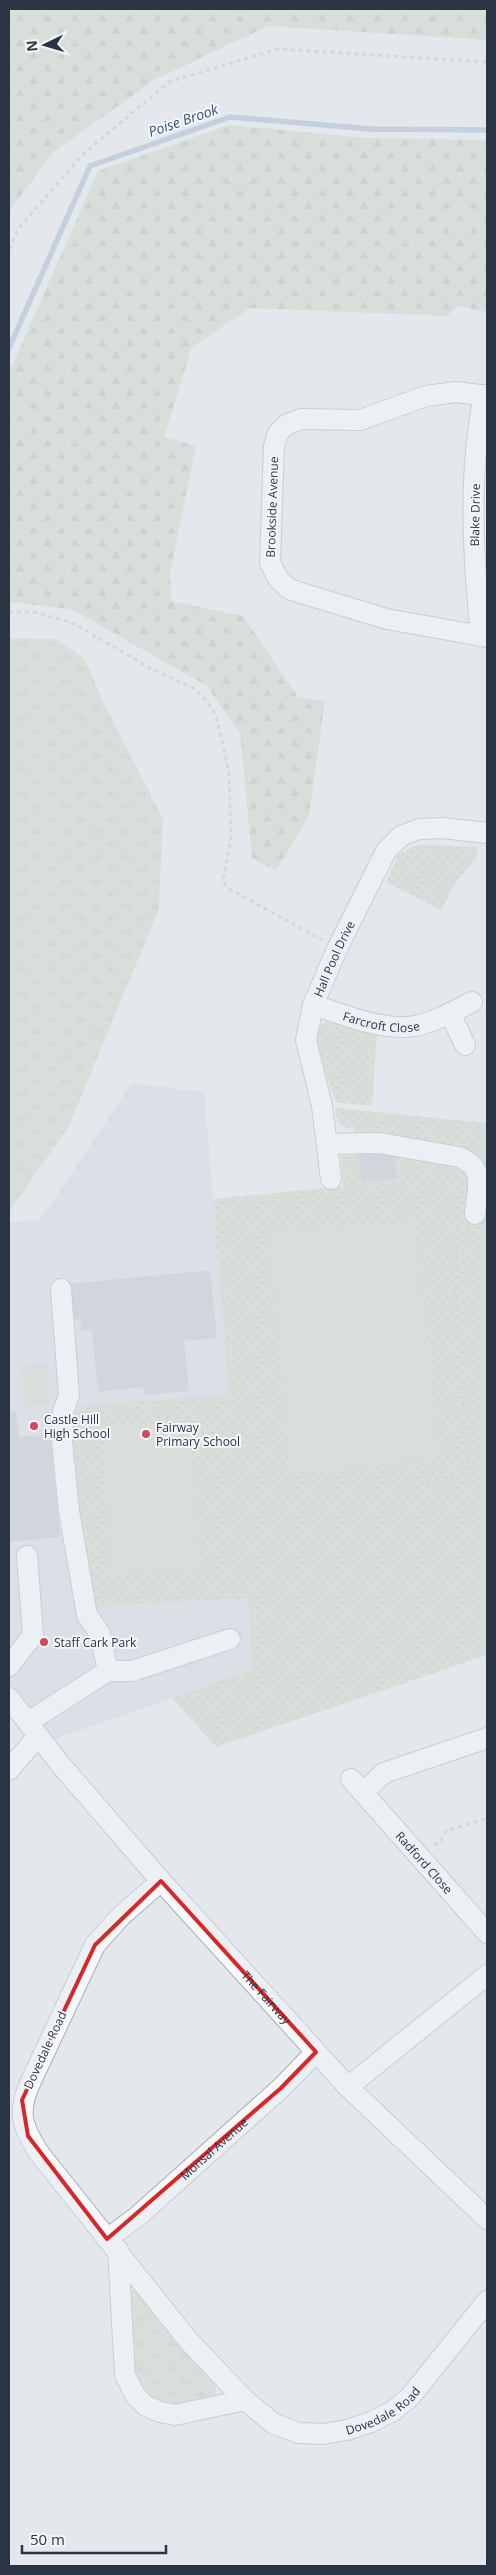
<svg xmlns="http://www.w3.org/2000/svg" width="496" height="2575" font-family="'Open Sans',sans-serif">
<defs>
<pattern id="grass-tufts" width="24" height="20" patternUnits="userSpaceOnUse" patternTransform="scale(1.25)"><rect width="24" height="20" fill="#c9d6c5"/><path d="M3 7l-1-3M5 7V3M7 7l1-3M15 17l-1-3M17 17v-4M19 17l1-3" fill="none" stroke="#adb8ab"/></pattern>
<pattern id="forest-firs" width="22" height="20" patternUnits="userSpaceOnUse" patternTransform="scale(1.25)"><rect width="22" height="20" fill="#c9d6c5"/><path d="M5 1l3.5 6h-7zM16 11l3.5 6h-7z" fill="#adb8ab"/></pattern>
<pattern id="park-dots" width="8" height="8" patternUnits="userSpaceOnUse" patternTransform="scale(1.25)"><rect width="8" height="8" fill="#c9d6c5"/><path d="M2 2h.1M6 6h.1" fill="none" stroke="#adb8ab" stroke-width="1.8" stroke-linecap="round"/></pattern>
</defs>
<rect width="100%" height="100%" fill="#e4e7ec"/>
<polygon fill="#d2d6de" points="132,1083 204,1092 252,1662 250,1671 44,1743 18,1711 9,1720 9,1223 41,1219"/>
<g fill="url(#grass-tufts)">
<polygon points="9,638 56,639 85,659 104,703 163,819 159,909 69,1126 9,1212"/>
<polygon points="139,2289 217,2381 215,2401 180,2409 151,2401 133,2380 125,2291"/>
</g>
<g fill="url(#forest-firs)">
<polygon points="9,9 487,9 487,40 268,26 156,79 52,153 9,212"/>
<polygon points="229,125 368,138 487,140 487,312 458,306 447,316 250,308 192,347 164,437 196,446 170,572 171,601 243,616 298,697 325,701 309,815 276,871 252,858 240,733 207,686 71,609 9,602 9,373 98,171"/>
</g>
<g fill="url(#park-dots)">
<polygon points="419,844 477,847 477,857 456,882 441,910 386,882 398,855"/>
<path d="M329,1019L377,1035L372,1106L336,1102C328,1077 315,1052 318,1027Z"/>
<path d="M335,1108L487,1123V1655L216,1747L172,1698L250,1671L252,1662L247,1598L95,1607L88,1558L79,1528L70,1415L84,1406L229,1394L213,1199L343,1186L341,1156L355,1155L354,1129C340,1128 337,1121 335,1108Z"/>
</g>
<g fill="#c9d6c5">
<polygon points="415,1221 438,1458 292,1472 269,1235"/>
<polygon points="47,1364 51,1404 25,1406 21,1367"/>
<polygon points="189,1422 199,1567 113,1573 103,1428"/>
</g>
<g fill="none" stroke-linecap="round" stroke-linejoin="round">
<polyline stroke="#9fb4cc" stroke-width="5.5" points="9,348 90,166 230,117 371,129 487,130"/>
</g>
<g fill="#bbc0ca">
<polygon points="394,1150 396,1179 361,1181 359,1153"/>
<polygon points="210,1270 217,1338 184,1341 189,1391 145,1395 144,1387 98,1392 92,1330 82,1331 80,1319 71,1320 68,1284"/>
<polygon points="16,1411 19,1437 50,1434 60,1537 9,1542 9,1412"/>
</g>
<g fill="none" stroke-linecap="round" stroke-linejoin="round">
<g stroke="#a9aeb7" stroke-width="22">
<g id="minor">
<polyline points="487,396 456,392 426,396 360,420 301,419 286,425 278,433 274,446 270,563 279,580 289,589 301,593 387,619 487,637"/>
<path d="M481,636C473,556 468,474 484,395"/>
<path id="s1" d="M313,1005C343,1014 384,1032 415,1026C435,1022 454,1011 472,1002"/>
<polyline points="450,1013 465,1045"/>
<path d="M328,1144L379,1143L459,1157C487,1168 477,1189 475,1214"/>
<path id="s2" d="M331,1179L322,1106L306,1040L313,1005L337,949L386,851L401,836L419,829L442,828L487,833"/>
<polyline points="9,1666 33,1635 27,1556"/>
<polyline points="108,1671 132,1671 230,1639"/>
<path id="s3" d="M9,1698L60,1764L161,1881L348,2087L487,2219"/>
<polyline points="28,1722 108,1671 100,1634 87,1615 69,1511 62,1441 63,1412 69,1395 61,1289"/>
<polyline points="9,1770 38,1736"/>
<path id="s4" d="M351,1779L487,1933"/>
<polyline points="364,1791 384,1773 487,1738"/>
<path id="s5" d="M161,1881L121,1916L95,1945L31,2081C17,2111 21,2125 39,2153L188,2340L245,2400L274,2424L299,2433L323,2434L347,2430L371,2422L393,2411L410,2397L487,2301"/>
<polyline points="348,2087 487,1975"/>
<path id="s6" d="M107,2239L138,2216L281,2088L316,2052"/>
<polyline points="118,2250 125,2375 136,2397 146,2406 160,2412 175,2415 245,2400"/>
</g>
</g>
<g stroke="#c2c5cb" stroke-width="3" stroke-dasharray="4 4" stroke-linecap="butt">
<polyline points="9,249 19,228 82,155 169,82 277,49 487,62"/>
<polyline points="9,612 33,612 71,622 150,668 193,688 206,700 216,715 229,773 231,838 223,881 226,887 322,940"/>
<polyline points="420,1486 427,1482 461,1474 467,1466 455,1292 458,1224"/>
<polyline points="434,1845 441,1841 446,1831 487,1818"/>
</g>
<use href="#minor" stroke="#f7f8fa" stroke-width="20"/>
</g>
<path d="M0 0H496V2575H0ZM161,1881L316,2052L281,2088L107,2239L28,2136L22,2100L95,1945Z" fill="#e4e7ec" fill-opacity=".55" fill-rule="evenodd"/>
<path fill="none" stroke="#d62828" stroke-width="4" stroke-linejoin="round" d="M161,1881L316,2052L281,2088L107,2239L28,2136L22,2100L95,1945Z"/>
<g fill="#d1495b" stroke="#f4f6f9" stroke-width="2">
<circle cx="34" cy="1426" r="5"/>
<circle cx="146" cy="1434" r="5"/>
<circle cx="44" cy="1642" r="5"/>
</g>
<g text-anchor="middle" dominant-baseline="central" stroke-width="4" stroke-linejoin="round" paint-order="stroke">
<g font-size="12" fill="#2b3445" stroke="#f4f6f9">
<text transform="translate(272 507) rotate(-88)">Brookside Avenue</text>
<text transform="translate(475 515) rotate(-89)">Blake Drive</text>
<text stroke="none"><textPath href="#s2" startOffset="228">Hall Pool Drive</textPath></text>
<text stroke="none"><textPath href="#s1" startOffset="71">Farcroft Close</textPath></text>
<text stroke="none"><textPath href="#s4" startOffset="111">Radford Close</textPath></text>
<text stroke="none"><textPath href="#s3" startOffset="395">The Fairway</textPath></text>
<text transform="translate(45 2050) rotate(-65)">Dovedale Road</text>
<text stroke="none"><textPath href="#s6" startOffset="140">Monsal Avenue</textPath></text>
<text stroke="none"><textPath href="#s5" startOffset="795">Dovedale Road</textPath></text>
</g>
<g font-size="12" fill="#2b3445" stroke="#f4f6f9" text-anchor="start">
<text x="44" y="1419">Castle Hill<tspan x="44" dy="14">High School</tspan></text>
<text x="156" y="1427">Fairway<tspan x="156" dy="14">Primary School</tspan></text>
<text x="54" y="1642">Staff Cark Park</text>
</g>
<g font-size="14" font-style="italic" fill="#34527a" stroke="#f4f6f9">
<text transform="translate(183 120) rotate(-19)">Poise Brook</text>
</g>
</g>
<rect width="496" height="2575" fill="none" stroke="#2b3445" stroke-width="20"/>
<g transform="translate(45 45) rotate(265)" stroke="#f4f6f9" stroke-width="4" paint-order="stroke">
<path d="M0-4L9 19L0 12L-9 19Z" fill="#2b3445"/>
<text y="-8" font-size="14" font-weight="bold" text-anchor="middle" fill="#2b3445">N</text>
</g>
<path d="M22 2545v8h144v-8" fill="none" stroke="#2b3445" stroke-width="2.5"/>
<text x="30" y="2545" font-size="15" fill="#2b3445" stroke="#f4f6f9" stroke-width="4" paint-order="stroke">50 m</text>
</svg>
